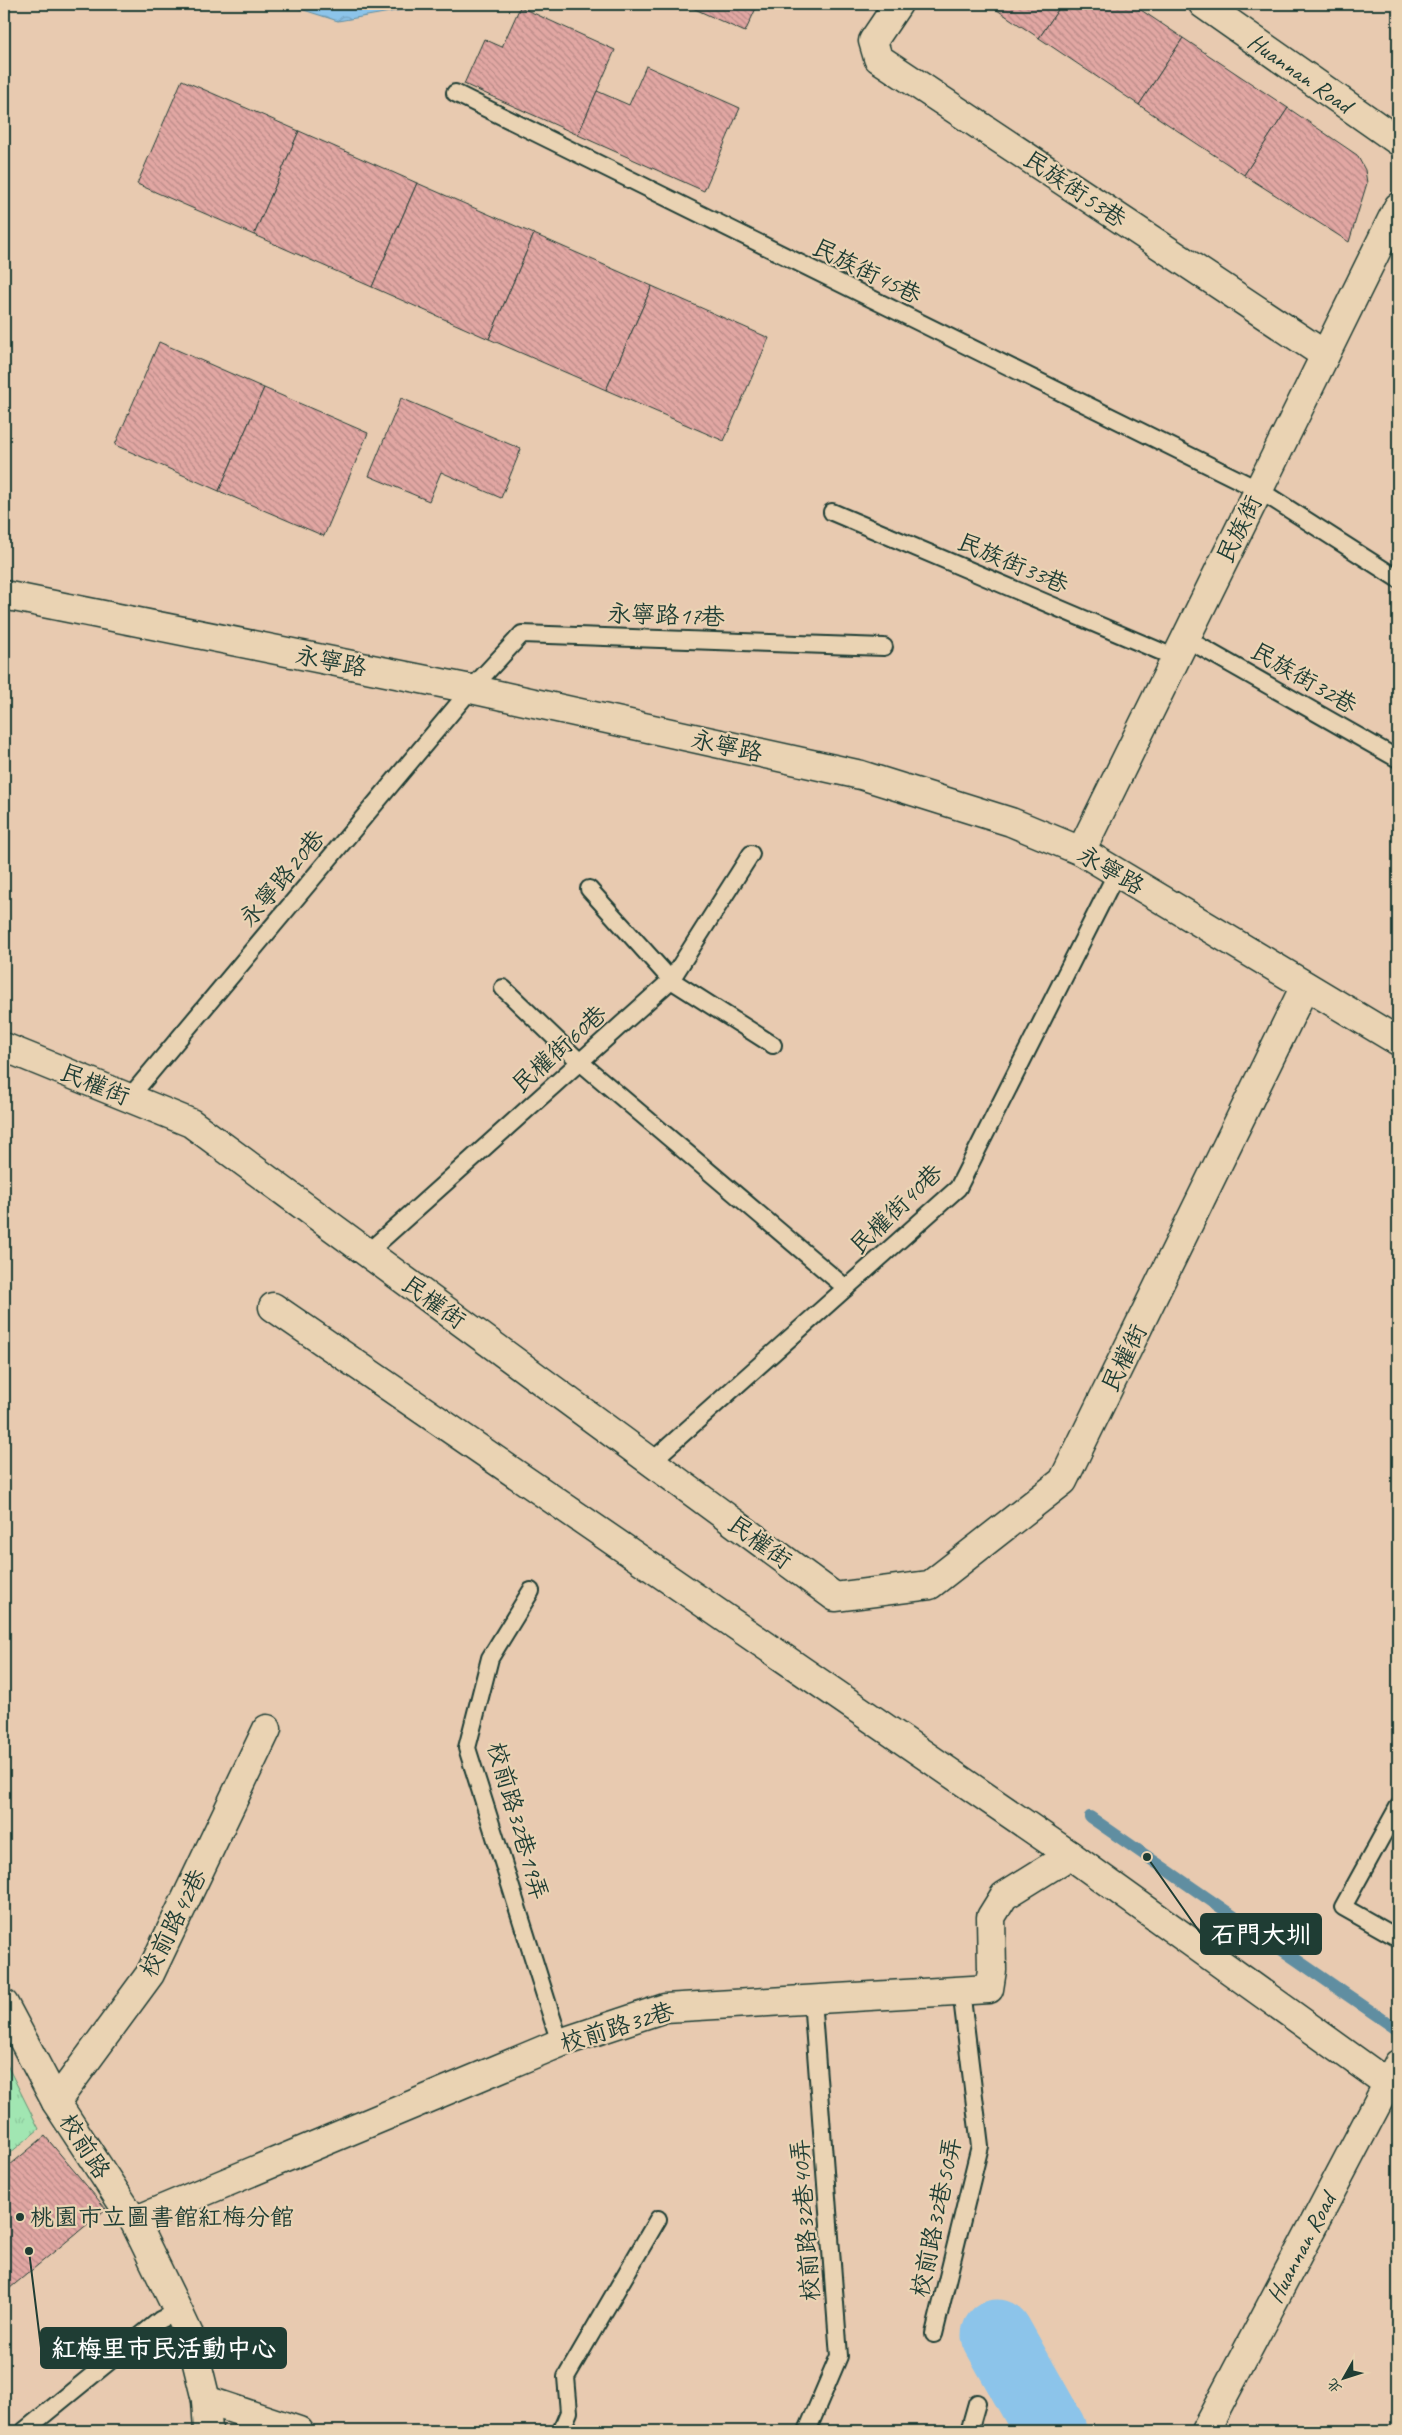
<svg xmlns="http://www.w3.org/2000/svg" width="1402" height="2435" font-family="Caveat,'LXGW WenKai TC',sans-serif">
<defs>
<pattern id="grass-tufts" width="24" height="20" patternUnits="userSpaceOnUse" patternTransform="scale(1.25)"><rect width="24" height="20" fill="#a1e6b2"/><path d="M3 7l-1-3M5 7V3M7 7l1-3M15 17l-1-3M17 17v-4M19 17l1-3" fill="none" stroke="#8ac69a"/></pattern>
<pattern id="water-waves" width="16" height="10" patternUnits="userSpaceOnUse" patternTransform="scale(1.25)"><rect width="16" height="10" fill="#8cc4ea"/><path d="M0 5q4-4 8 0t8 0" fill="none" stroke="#72a0be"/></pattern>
<pattern id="building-back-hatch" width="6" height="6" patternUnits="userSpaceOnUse" patternTransform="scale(1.25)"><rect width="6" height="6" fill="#e2a7a3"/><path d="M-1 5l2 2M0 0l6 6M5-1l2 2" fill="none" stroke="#b78986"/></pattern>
</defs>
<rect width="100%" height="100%" fill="#e8cab0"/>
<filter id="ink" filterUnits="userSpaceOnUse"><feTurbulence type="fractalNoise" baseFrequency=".02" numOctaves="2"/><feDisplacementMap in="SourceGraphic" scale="10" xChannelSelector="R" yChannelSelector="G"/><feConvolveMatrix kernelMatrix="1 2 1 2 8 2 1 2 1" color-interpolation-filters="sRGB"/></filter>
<g filter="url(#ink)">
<polygon fill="url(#grass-tufts)" stroke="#609273" points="4,2059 39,2129 4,2158"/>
<polygon fill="url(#water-waves)" stroke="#608ea1" points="285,4 426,4 419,7 338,21"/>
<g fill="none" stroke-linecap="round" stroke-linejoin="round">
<polyline stroke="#608ea1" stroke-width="12" points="1090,1817 1398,2030"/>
<polyline stroke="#8cc4ea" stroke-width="71" points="997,2335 1051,2431"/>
</g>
<g fill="url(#building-back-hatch)" stroke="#1f3d34">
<polygon points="684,4 758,4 745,32"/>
<polygon points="988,4 1062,4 1039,38"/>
<polygon points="1062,4 1132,4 1183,38 1139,105 1039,38"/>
<polygon points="520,7 615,50 578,135 464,84 484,39 502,47"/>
<polygon points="1183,38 1288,108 1244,175 1139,105"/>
<polygon points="646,66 740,108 704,191 578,135 597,91 629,105"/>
<polygon points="182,80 299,131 254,235 137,184"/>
<polygon points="1288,108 1357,155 1365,170 1367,183 1349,242 1244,175"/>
<polygon points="299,131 417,183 372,287 254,235"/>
<polygon points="417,183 534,234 489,339 372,287"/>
<polygon points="534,234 652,286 606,390 489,339"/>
<polygon points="652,286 769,338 724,441 606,390"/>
<polygon points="159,342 264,388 219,491 115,445"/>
<polygon points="264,388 368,433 324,536 219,491"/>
<polygon points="401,398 521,449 501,498 441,472 429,501 369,476"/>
<polygon points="45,2136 106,2209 4,2293 4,2170"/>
</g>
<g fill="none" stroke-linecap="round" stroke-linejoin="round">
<g stroke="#1f3d34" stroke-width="20">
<g id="service">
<polyline points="455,93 1259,490 1398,579"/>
<polyline points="832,512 1176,658"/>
<polyline points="1185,638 1398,759"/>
<polyline points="589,889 671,980 773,1045"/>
<polyline points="503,988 580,1062 846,1288"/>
<polyline points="129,1098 471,689 522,634 884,647"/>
<polyline points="367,1253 671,980 751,854"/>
<polyline points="651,1462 958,1188 1117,872"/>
<polyline points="531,1591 490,1658 467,1748 560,2043"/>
<polyline points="1398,1807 1343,1907 1398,1938"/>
<polyline points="934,2334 980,2146 961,1990"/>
<polyline points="24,2431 160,2320 178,2311"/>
<polyline points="561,2431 569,2412 566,2377 658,2219"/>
<polyline points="807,2431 839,2356 812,1999"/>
<polyline points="969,2431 977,2403"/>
</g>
</g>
<g stroke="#1f3d34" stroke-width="31">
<g id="minor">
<polyline points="898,4 873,41 878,58 1325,355"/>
<polyline points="4,595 471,689 861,775 1011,822 1081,851 1398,1041"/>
<polyline points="1081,851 1398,207"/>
<polyline points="4,1047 191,1123 835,1597 930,1585 1063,1481 1305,986"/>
<polyline points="273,1307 1070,1855 1398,2091"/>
<polyline points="56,2102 150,1974 267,1729"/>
<polyline points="134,2221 560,2043 665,2008 989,1989 992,1970 991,1917 1004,1896 1070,1855"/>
<polyline points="206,2400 299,2431"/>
</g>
</g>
<g stroke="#1f3d34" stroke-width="31">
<g id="tertiary">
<polyline points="1203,4 1398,141"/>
<polyline points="4,2004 56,2102 134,2221 178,2311 191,2339 206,2400 208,2431"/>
<polyline points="1205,2431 1398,2064"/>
</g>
</g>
<use href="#service" stroke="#ead3b3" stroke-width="16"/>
<use href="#minor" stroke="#ead3b3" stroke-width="28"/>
<use href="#tertiary" stroke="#ead3b3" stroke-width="28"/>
</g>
</g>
<circle fill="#1f3d34" stroke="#ead3b3" stroke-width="2" cx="20" cy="2217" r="5"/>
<g text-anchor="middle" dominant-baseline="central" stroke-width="4.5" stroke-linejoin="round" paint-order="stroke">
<g font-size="24" fill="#1f3d34" stroke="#ead3b3">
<text transform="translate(1300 73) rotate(35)">Huannan Road</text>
<text transform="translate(1075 189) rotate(34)">民族街53巷</text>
<text transform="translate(867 271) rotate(26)">民族街45巷</text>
<text transform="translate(1239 529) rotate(-64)">民族街</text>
<text transform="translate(1013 563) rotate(23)">民族街33巷</text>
<text transform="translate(666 615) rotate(2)">永寧路17巷</text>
<text transform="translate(331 661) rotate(11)">永寧路</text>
<text transform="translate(1304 678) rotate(30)">民族街32巷</text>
<text transform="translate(727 746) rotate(12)">永寧路</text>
<text transform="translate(1111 870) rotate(30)">永寧路</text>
<text transform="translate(282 878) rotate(-50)">永寧路20巷</text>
<text transform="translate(559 1049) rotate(-42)">民權街60巷</text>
<text transform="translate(95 1084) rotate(22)">民權街</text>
<text transform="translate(896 1209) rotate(-44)">民權街40巷</text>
<text transform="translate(434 1302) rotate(36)">民權街</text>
<text transform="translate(1124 1358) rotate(-64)">民權街</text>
<text transform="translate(760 1542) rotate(36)">民權街</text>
<text transform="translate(518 1821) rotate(74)">校前路32巷19弄</text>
<text transform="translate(173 1923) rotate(-63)">校前路42巷</text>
<text transform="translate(617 2027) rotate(-17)">校前路32巷</text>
<text transform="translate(85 2146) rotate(57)">校前路</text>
<text transform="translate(936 2217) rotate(-78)">校前路32巷50弄</text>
<text transform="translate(805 2220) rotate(-94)">校前路32巷40弄</text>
<text transform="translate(1301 2248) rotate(-62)">Huannan Road</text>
</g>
<g font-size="24" fill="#1f3d34" stroke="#ead3b3" text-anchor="start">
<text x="30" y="2217">桃園市立圖書館紅梅分館</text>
</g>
</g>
<path fill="none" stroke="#1f3d34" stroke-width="2" d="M1147 1857L1201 1934M29 2251L41 2348"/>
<g fill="#1f3d34" stroke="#ead3b3" stroke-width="2">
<circle cx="1147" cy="1857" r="5"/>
<circle cx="29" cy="2251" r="5"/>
</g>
<g fill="#1f3d34" stroke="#1f3d34" stroke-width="2">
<rect x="1201" y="1914" width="120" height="40" rx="5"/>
<rect x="41" y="2328" width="245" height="40" rx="5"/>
</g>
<g font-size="25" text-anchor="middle" font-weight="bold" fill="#fff">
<text x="1261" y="1943">石門大圳</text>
<text x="164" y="2357">紅梅里市民活動中心</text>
</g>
<rect width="1402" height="2435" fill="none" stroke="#ead3b3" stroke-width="20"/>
<rect x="10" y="10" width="1382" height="2415" fill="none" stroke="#1f3d34" stroke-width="2" filter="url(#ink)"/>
<g transform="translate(1344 2378) rotate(231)" stroke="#ead3b3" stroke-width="4" paint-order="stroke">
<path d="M0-4L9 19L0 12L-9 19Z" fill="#1f3d34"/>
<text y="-8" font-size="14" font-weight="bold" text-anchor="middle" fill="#1f3d34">北</text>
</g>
</svg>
